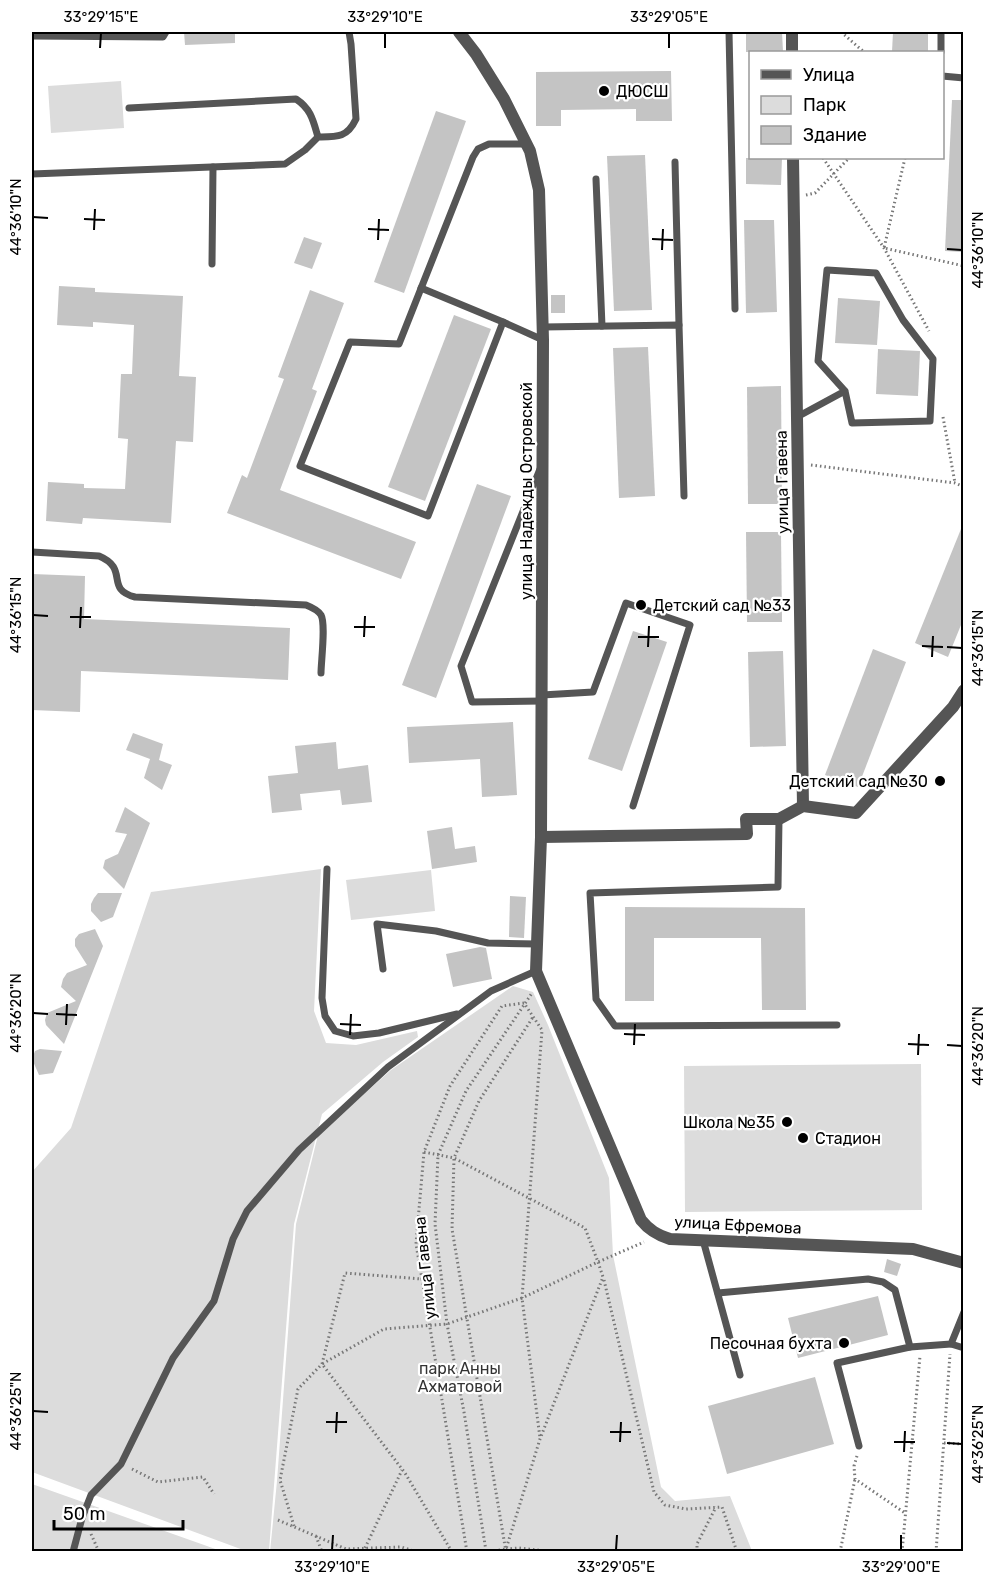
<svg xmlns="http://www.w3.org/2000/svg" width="995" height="1583" font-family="Rubik,sans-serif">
<rect width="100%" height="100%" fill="#fff"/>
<g fill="#dcdcdc">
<polygon points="121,81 124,128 51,133 48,86"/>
<polygon points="321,869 314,1011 326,1043 356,1045 417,1031 418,1037 383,1062 322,1114 294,1224 269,1551 246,1551 32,1472 32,1172 71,1128 151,892"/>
<polygon points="431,870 435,911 351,920 346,880"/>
<polygon points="513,986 533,992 548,1025 609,1178 613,1255 661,1487 675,1501 730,1496 752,1551 270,1552 277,1481 296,1224 318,1135 391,1070"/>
<polygon points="921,1064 922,1210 685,1212 684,1066"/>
<polygon points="32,1484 221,1551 32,1551"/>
</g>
<g fill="#c4c4c4">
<polygon points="184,32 235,32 235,43 185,45"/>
<polygon points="746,32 782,32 783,52 746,52"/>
<polygon points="893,32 928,32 928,52 892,52"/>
<polygon points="671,71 672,121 636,121 636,109 561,110 561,126 536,126 536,72"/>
<polygon points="952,100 963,100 963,252 945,251"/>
<polygon points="436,111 466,121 404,293 374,282"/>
<polygon points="645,155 652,310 614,311 607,156"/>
<polygon points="746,158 782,158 781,185 746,184"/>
<polygon points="744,220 774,220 777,312 746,313"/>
<polygon points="304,237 322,243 312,269 294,263"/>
<polygon points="59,286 95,288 95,292 183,296 179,376 196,377 193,442 176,441 171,523 83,518 82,524 46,521 48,482 84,484 84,488 125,489 128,439 118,438 121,374 132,374 134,325 93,322 93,327 57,325"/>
<polygon points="310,290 344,303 312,389 317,391 280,490 416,542 401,579 227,513 242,475 247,478 284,379 278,377"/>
<rect x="551" y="295" width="14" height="18"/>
<polygon points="838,298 880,301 877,345 835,343"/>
<polygon points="454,315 491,329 425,501 388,487"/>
<polygon points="648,347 655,496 619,498 613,348"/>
<polygon points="878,349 920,351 918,396 876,394"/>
<polygon points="781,386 782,504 748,504 747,387"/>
<polygon points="477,484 511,496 436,698 402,685"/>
<polygon points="963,524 963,620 948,657 915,643"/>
<polygon points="746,532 781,532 782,622 747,622"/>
<polygon points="32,574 85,576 84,619 290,628 288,680 81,671 80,712 32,710"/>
<polygon points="633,631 667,642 622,771 588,759"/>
<polygon points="873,649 906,662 858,787 825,775"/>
<polygon points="783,651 786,746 750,747 748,652"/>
<polygon points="513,722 517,795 482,797 480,759 409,763 407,727"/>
<polygon points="133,733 163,744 159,760 172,765 162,790 144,778 150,759 126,750"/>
<polygon points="336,742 338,769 368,765 372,802 342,805 340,790 300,794 302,810 272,813 268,776 298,773 295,746"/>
<polygon points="125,807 150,823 124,889 103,868 105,860 118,854 127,834 115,832"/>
<polygon points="452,827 455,849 475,846 477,862 432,869 427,831"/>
<polygon points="98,893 122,893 113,917 101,922 91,911 91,904 94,898"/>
<polygon points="510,896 526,897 524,938 509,937"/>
<polygon points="625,907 805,908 806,1010 762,1010 761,938 654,938 654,1001 625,1001"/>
<polygon points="95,929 103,946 64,1044 46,1025 45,1020 47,1013 76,1001 61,987 63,979 67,973 87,965 75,946 75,939 79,934"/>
<polygon points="480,947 486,948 492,979 453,987 446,954"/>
<polygon points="40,1049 62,1051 53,1073 39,1075 32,1059 35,1051"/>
<polygon points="887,1259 901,1264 897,1276 884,1272"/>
<polygon points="878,1296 888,1335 798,1358 788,1318"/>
<polygon points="815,1377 834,1444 727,1474 708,1406"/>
</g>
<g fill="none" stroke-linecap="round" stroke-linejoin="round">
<g stroke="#777" stroke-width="3" stroke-dasharray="1.5 3" stroke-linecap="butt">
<polyline points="841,32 864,52"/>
<polyline points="823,158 884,248 929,331"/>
<polyline points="905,158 884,248 964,266"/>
<polyline points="806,195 815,193 849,158"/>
<polyline points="943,417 955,483"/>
<polyline points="811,465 955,483 964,487"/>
<polyline points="424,1152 454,1158 585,1228 598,1262 644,1242"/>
<polyline points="422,1279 467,1552"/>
<polyline points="604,1280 654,1492 665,1505 686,1509 722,1507 737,1552"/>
<polyline points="944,1443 964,1444"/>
<polyline points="857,1456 854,1466 855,1479 905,1513"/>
<polyline points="132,1469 158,1482 203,1477 214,1494"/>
<polyline points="278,1520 346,1549 401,1547 417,1552"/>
<polyline points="294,1526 280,1480 298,1389 322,1364 345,1273 422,1279 416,1244 424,1152 450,1086 502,1006 524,1003 542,1030 522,1298 598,1262 603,1277 540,1439 506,1549 487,1552"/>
<polyline points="91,1534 99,1552"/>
<polyline points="316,1536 322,1552"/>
<polyline points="365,1548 402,1470"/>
<polyline points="506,1549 519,1548 547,1551 614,1552"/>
<polyline points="486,1551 464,1412 447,1324 435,1224 438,1155 466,1091 532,993"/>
<polyline points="452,1552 405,1473 322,1364 384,1329 447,1324 522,1298 540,1438"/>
<polyline points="506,1552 452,1229 454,1158 479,1101 533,1017"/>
<polyline points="697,1552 697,1544 716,1507"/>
<polyline points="840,1552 855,1479"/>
<polyline points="902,1552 920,1356"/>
<polyline points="936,1552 950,1354"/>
</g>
<g stroke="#555" stroke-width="7">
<polyline points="729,32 735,309"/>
<polyline points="32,36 163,37 166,32"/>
<polyline points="941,52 941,32"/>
<polyline points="942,76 964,78"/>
<path d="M129,108L296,99C311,109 313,120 318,137"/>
<polyline points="527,144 489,144 478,149 473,157 399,344 350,342 300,466 428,516 503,322 543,340"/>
<polyline points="675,162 679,325"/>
<path d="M32,174L285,164L305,150L318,137C337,137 347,138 356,119L351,44L349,32"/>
<polyline points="596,179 602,326"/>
<polyline points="212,264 213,167"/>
<polyline points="421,288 503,322"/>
<polyline points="543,327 679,325 684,496"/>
<polyline points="797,417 845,391 852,423 930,421 933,359 903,320 876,273 827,270 818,361 845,391"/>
<polyline points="540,469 461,666 472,702 542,701"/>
<path d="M32,552L99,556C130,569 104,589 135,597L306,605C311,607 318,610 321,615C326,624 321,662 321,673"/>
<polyline points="542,695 593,692 626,603 690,625 633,806"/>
<polyline points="779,819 778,887 590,893 596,999 615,1026 837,1025"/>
<polyline points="327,869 322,998 325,1016 335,1031 353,1036 379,1033 457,1014"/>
<polyline points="383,969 377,924 436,931 488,943 537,944"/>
<polyline points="703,1240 740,1375"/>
<polyline points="718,1293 868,1279 883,1282 895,1290 910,1347 837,1363 859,1446"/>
<polyline points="951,1344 964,1348"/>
<polyline points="910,1347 951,1344 964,1312"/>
<polyline points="73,1552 82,1518 91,1495 121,1464 173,1358 214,1301 233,1239 247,1211 299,1150 388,1067 491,991 536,971"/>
</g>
<g stroke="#555" stroke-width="12">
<path d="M459,32L476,54L504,99L530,151L539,190L543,340L541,837L536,971L641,1220C649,1230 657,1235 670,1239L913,1249L964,1263"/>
<polyline points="792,32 792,52"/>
<polyline points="793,158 803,806"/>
<polyline points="541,837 747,834 746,819 779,819 803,806 856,813 953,707 964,690"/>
</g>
</g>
<path fill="none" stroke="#000" stroke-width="2" d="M100,48L101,33M385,48V33M669,48V33M33,217L48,218M84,219L105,220M368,229L389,230M94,230L95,209M652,239L673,240M378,240L379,219M947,249L962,250M662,250L663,229M33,615L48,616M70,617H91M354,627H375M80,628L81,607M364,637L365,616M638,637H659M922,646L943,647M648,647L649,626M947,647L962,648M932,657L933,636M33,1013L48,1014M56,1014L77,1015M340,1024L361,1025M66,1025L67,1004M624,1034L645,1035M350,1035L351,1014M908,1044L929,1045M634,1045L635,1024M947,1045L962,1046M918,1055L919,1034M33,1411L48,1412M326,1422H347M610,1432H631M336,1433L337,1412M620,1442L621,1422M894,1442H915M947,1443L962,1444M904,1452L905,1431M332,1550L333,1535M616,1550L617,1535M901,1550V1535"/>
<g fill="#000" stroke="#fff" stroke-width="2">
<circle cx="604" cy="91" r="6"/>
<circle cx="641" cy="605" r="6"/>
<circle cx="940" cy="781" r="6"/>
<circle cx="787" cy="1122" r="6"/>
<circle cx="803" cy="1138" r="6"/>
<circle cx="844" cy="1343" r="6"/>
</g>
<g text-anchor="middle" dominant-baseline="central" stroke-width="4.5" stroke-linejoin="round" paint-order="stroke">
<g font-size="16" fill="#000" stroke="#fff" text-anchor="start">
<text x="616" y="91">ДЮСШ</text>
<text x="653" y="605">Детский сад №33</text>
<text x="928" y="781" text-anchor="end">Детский сад №30</text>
<text x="775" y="1122" text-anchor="end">Школа №35</text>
<text x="815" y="1138">Стадион</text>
<text x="832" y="1343" text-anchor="end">Песочная бухта</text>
</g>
<g font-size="16" fill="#000" stroke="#fff">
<text transform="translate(782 482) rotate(-91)">улица Гавена</text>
<text transform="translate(526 491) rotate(-90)">улица Надежды Островской</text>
<text transform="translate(738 1225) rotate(3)">улица Ефремова</text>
<text transform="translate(425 1268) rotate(-96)">улица Гавена</text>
</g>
<g font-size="16" fill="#333" stroke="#fff">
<text x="460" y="1368">парк Анны<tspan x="460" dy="18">Ахматовой</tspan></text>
</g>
</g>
<rect width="995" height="1583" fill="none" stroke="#ffffff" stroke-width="66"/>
<rect x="749" y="51" width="195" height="108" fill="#ffffff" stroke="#999999" stroke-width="1.5"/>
<rect x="761" y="70" width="30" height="9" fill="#555555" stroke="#999999" stroke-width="1.5"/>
<text x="803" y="81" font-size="18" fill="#000000">Улица</text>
<rect x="761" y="96" width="30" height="18" fill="#dcdcdc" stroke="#999999" stroke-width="1.5"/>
<text x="803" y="111" font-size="18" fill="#000000">Парк</text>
<rect x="761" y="126" width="30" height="18" fill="#c4c4c4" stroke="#999999" stroke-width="1.5"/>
<text x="803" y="141" font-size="18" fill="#000000">Здание</text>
<path d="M54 1520v9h129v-9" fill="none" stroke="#000000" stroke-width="3"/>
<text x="63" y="1520" font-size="18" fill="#000000" stroke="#ffffff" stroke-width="4.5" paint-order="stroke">50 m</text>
<rect x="33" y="33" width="929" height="1517" fill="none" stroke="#000" stroke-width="2"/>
<g font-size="15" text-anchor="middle" fill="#000">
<text x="101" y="22">33°29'15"E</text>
<text x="385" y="22">33°29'10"E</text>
<text x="669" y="22">33°29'05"E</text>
<text transform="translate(16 217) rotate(-90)" y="5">44°36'10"N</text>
<text transform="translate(978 250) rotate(-90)" y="5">44°36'10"N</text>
<text transform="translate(16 615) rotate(-90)" y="5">44°36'15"N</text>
<text transform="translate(978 648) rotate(-90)" y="5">44°36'15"N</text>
<text transform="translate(16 1013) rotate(-90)" y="5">44°36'20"N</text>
<text transform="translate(978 1046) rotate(-90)" y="5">44°36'20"N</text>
<text transform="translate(16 1411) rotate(-90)" y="5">44°36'25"N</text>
<text transform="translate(978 1444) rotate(-90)" y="5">44°36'25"N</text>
<text x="332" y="1572">33°29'10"E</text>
<text x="616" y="1572">33°29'05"E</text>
<text x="901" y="1572">33°29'00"E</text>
</g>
</svg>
